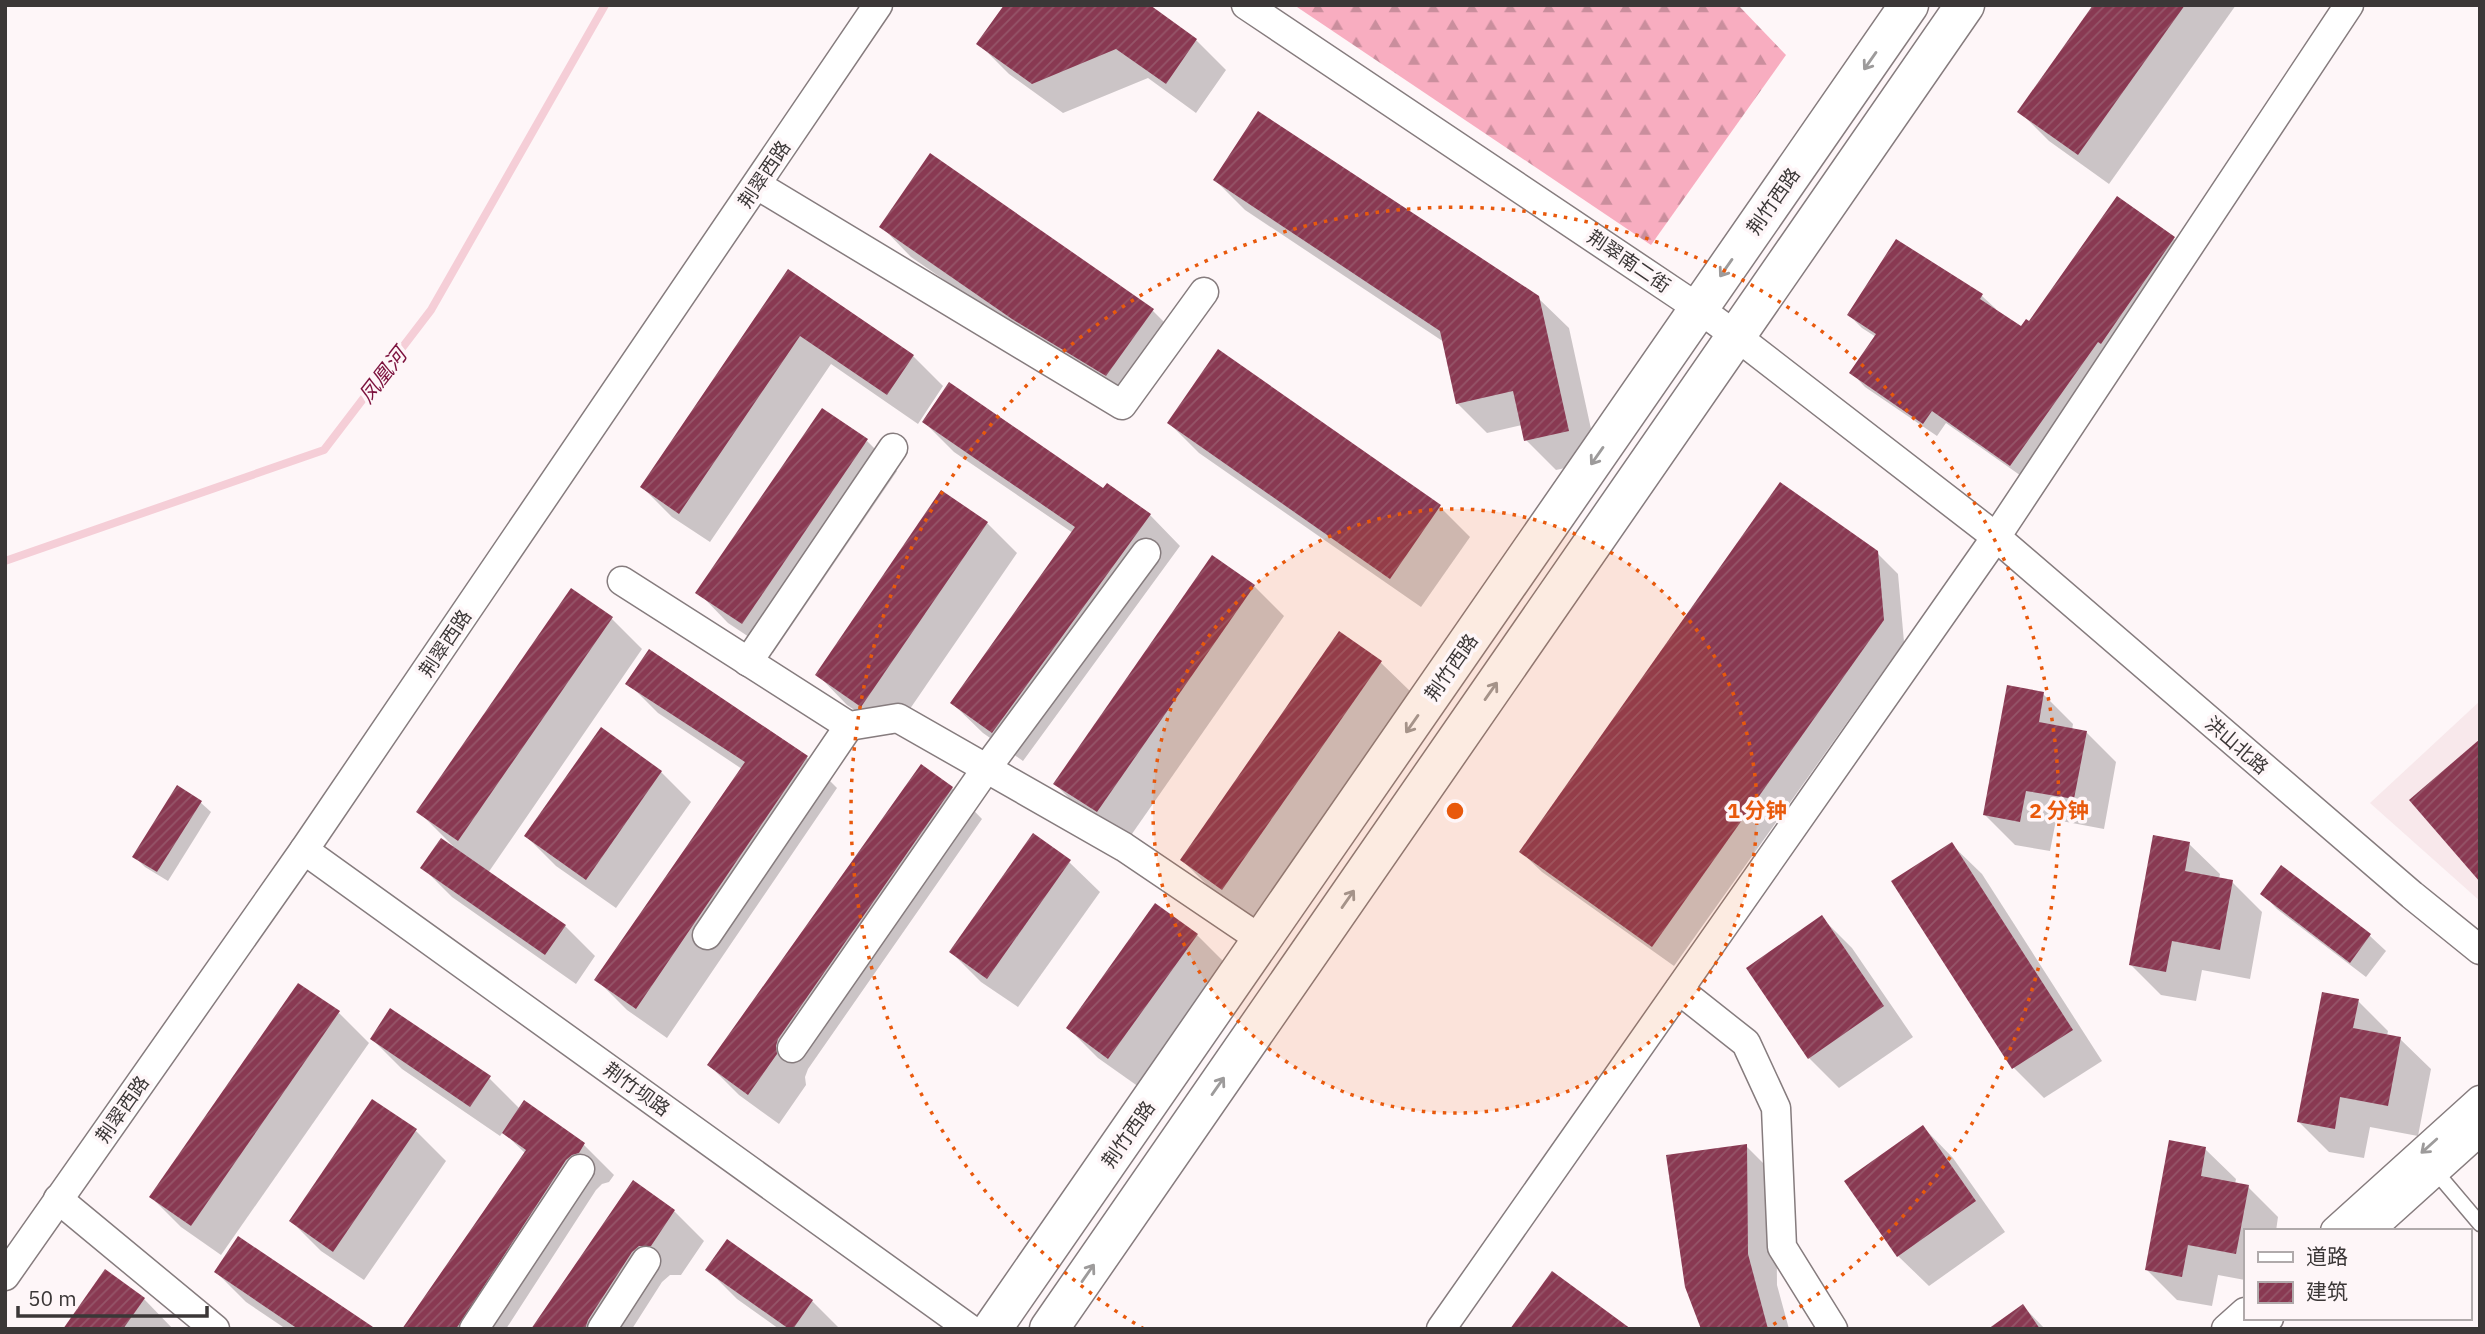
<svg xmlns="http://www.w3.org/2000/svg" width="2485" height="1334" font-family="'IBM Plex Sans','Noto Sans SC',sans-serif">
<defs>
<pattern id="forest-firs" width="22" height="20" patternUnits="userSpaceOnUse" patternTransform="scale(1.75)"><rect width="22" height="20" fill="#f8adc0"/><path d="M5 1l3.5 6h-7zM16 11l3.5 6h-7z" fill="#ca8e9d"/></pattern>
<pattern id="building-hatch" width="6" height="6" patternUnits="userSpaceOnUse" patternTransform="scale(1.75)"><rect width="6" height="6" fill="#893952"/><path d="M-1 1l2-2M0 6l6-6M5 7l2-2" fill="none" stroke="#955569"/></pattern>
</defs>
<rect width="100%" height="100%" fill="#fef6f8"/>
<polygon fill="#f8e8eb" points="2480,701 2480,901 2370,803"/>
<polygon fill="url(#forest-firs)" points="1294,5 1738,5 1786,55 1651,245"/>
<g fill="#0003">
<polygon points="2095,5 2236,5 2109,184 2049,141 2019,111"/>
<polygon points="1196,40 1226,70 1196,113 1148,78 1063,113 1009,74 979,44"/>
<polygon points="1215,180 1538,298 1569,328 1598,461 1556,470 1526,440 1522,425 1487,433 1457,403 1444,342 1245,210"/>
<polygon points="881,226 1152,310 1182,340 1137,405 1044,349 911,257"/>
<polygon points="2174,239 2187,252 2024,478 1946,423 1937,436 1865,387 1852,373 1876,337 1862,328 1849,315 1897,242 1982,296 1996,309 1994,311 2021,328"/>
<polygon points="788,271 913,356 943,386 918,424 831,364 710,542 672,517 642,487"/>
<polygon points="1218,352 1440,507 1470,537 1421,607 1199,453 1169,423"/>
<polygon points="924,422 1104,490 1150,515 1180,546 1023,761 983,733 952,703 1073,533 954,452"/>
<polygon points="867,441 897,471 773,653 728,623 698,592"/>
<polygon points="987,523 1017,553 892,735 847,705 817,674"/>
<polygon points="1877,553 1898,574 1904,642 1674,966 1542,872 1521,852"/>
<polygon points="1254,586 1284,616 1127,841 1085,814 1055,784"/>
<polygon points="572,590 612,619 642,649 488,873 565,926 595,956 576,984 452,897 422,867 453,846 418,811"/>
<polygon points="649,651 807,758 837,788 667,1038 627,1010 597,980 742,769 658,713 628,683"/>
<polygon points="1380,662 1411,692 1253,919 1212,890 1182,860"/>
<polygon points="2043,694 2073,724 2072,730 2086,732 2116,762 2104,829 2056,820 2050,851 2015,845 1985,815"/>
<polygon points="601,730 661,772 691,802 616,908 556,866 526,836"/>
<polygon points="921,767 952,788 982,819 808,1069 805,1077 806,1085 779,1124 739,1095 709,1065"/>
<polygon points="200,802 211,812 168,881 145,867 135,857"/>
<polygon points="1951,844 1982,874 2102,1061 2044,1098 2014,1068 1894,882"/>
<polygon points="2189,844 2220,874 2219,879 2232,882 2262,912 2250,979 2202,970 2196,1001 2161,995 2131,965"/>
<polygon points="1069,862 1100,892 1018,1007 981,982 951,952"/>
<polygon points="2282,868 2370,936 2386,951 2366,977 2277,909 2262,893"/>
<polygon points="1822,918 1852,948 1913,1037 1839,1088 1809,1058"/>
<polygon points="1197,935 1227,965 1139,1087 1098,1058 1068,1028"/>
<polygon points="2358,1001 2388,1031 2387,1036 2400,1039 2431,1069 2418,1136 2370,1127 2364,1158 2329,1152 2299,1122"/>
<polygon points="339,1013 369,1043 221,1255 181,1227 151,1197"/>
<polygon points="372,1039 489,1078 520,1109 525,1103 584,1145 614,1175 609,1182 602,1184 596,1190 506,1329 404,1329 526,1154 503,1132 500,1136 402,1069"/>
<polygon points="1923,1127 1953,1158 2005,1232 1929,1286 1898,1256 1846,1181"/>
<polygon points="416,1131 446,1161 364,1280 321,1251 291,1221"/>
<polygon points="1746,1146 1776,1176 1777,1285 1789,1329 1703,1329"/>
<polygon points="2205,1149 2236,1179 2235,1184 2248,1187 2278,1217 2276,1231 2245,1231 2245,1280 2218,1275 2212,1306 2177,1300 2147,1270"/>
<polygon points="633,1183 674,1211 704,1241 681,1275 670,1275 662,1282 632,1329 533,1329"/>
<polygon points="727,1241 812,1301 840,1329 779,1329 737,1299 707,1269"/>
<polygon points="216,1272 373,1329 286,1329 246,1302"/>
<polygon points="144,1299 173,1329 65,1329"/>
<polygon points="2023,1306 2045,1329 1991,1329"/>
</g>
<g fill="none" stroke-linecap="round" stroke-linejoin="round">
<polyline stroke="#f5ced7" stroke-width="8" points="5,561 324,450 431,310 605,5"/>
</g>
<g fill="url(#building-hatch)">
<polygon points="1004,5 1150,5 1197,39 1166,84 1116,49 1032,84 976,44"/>
<polygon points="2093,5 2185,5 2078,155 2017,112"/>
<polygon points="1258,111 1539,296 1569,431 1524,441 1513,391 1456,404 1440,331 1213,180"/>
<polygon points="930,153 1154,309 1106,376 1012,319 879,227"/>
<polygon points="2117,196 2175,237 2101,344 2098,342 2010,466 1932,411 1923,424 1849,373 1876,334 1847,315 1896,239 1983,294 1980,299 2021,326 2026,319 2029,321"/>
<polygon points="788,269 914,355 887,395 800,336 679,514 640,487"/>
<polygon points="1218,349 1441,505 1390,579 1167,423"/>
<polygon points="949,382 1103,488 1107,483 1151,514 992,733 950,703 1075,527 922,422"/>
<polygon points="822,408 868,439 742,624 695,593"/>
<polygon points="1780,482 1878,551 1884,620 1652,947 1519,852"/>
<polygon points="941,490 988,522 861,707 815,675"/>
<polygon points="1212,555 1255,585 1097,812 1053,784"/>
<polygon points="571,588 613,617 458,841 416,812"/>
<polygon points="1339,631 1382,661 1222,890 1180,860"/>
<polygon points="649,649 808,756 636,1009 594,980 745,762 625,684"/>
<polygon points="2007,685 2044,692 2039,722 2087,731 2074,799 2026,791 2020,822 1983,815"/>
<polygon points="601,727 662,771 586,880 524,836"/>
<polygon points="2480,739 2480,882 2409,800"/>
<polygon points="921,764 953,787 778,1039 776,1046 777,1054 748,1095 707,1065"/>
<polygon points="177,785 202,801 157,872 132,857"/>
<polygon points="1033,833 1071,860 987,979 949,952"/>
<polygon points="2153,835 2190,842 2185,871 2233,880 2220,950 2172,941 2166,972 2129,965"/>
<polygon points="441,838 566,925 545,955 420,868"/>
<polygon points="1952,842 2073,1030 2012,1069 1891,881"/>
<polygon points="2281,865 2371,934 2350,963 2260,894"/>
<polygon points="1155,903 1198,934 1108,1059 1066,1028"/>
<polygon points="1822,915 1884,1006 1808,1059 1746,968"/>
<polygon points="298,983 340,1011 191,1226 149,1197"/>
<polygon points="2322,992 2359,999 2353,1028 2401,1037 2388,1106 2340,1097 2335,1129 2297,1122"/>
<polygon points="390,1008 491,1076 470,1107 370,1039"/>
<polygon points="372,1099 417,1129 333,1252 289,1221"/>
<polygon points="524,1100 585,1143 579,1153 572,1155 566,1160 456,1329 402,1329 526,1150 502,1133"/>
<polygon points="1923,1125 1976,1201 1897,1257 1844,1181"/>
<polygon points="2169,1140 2206,1147 2201,1176 2249,1185 2236,1254 2188,1245 2182,1277 2145,1270"/>
<polygon points="1747,1144 1748,1254 1768,1329 1701,1329 1685,1287 1666,1155"/>
<polygon points="633,1180 675,1210 651,1246 639,1246 632,1252 588,1320 585,1329 531,1329"/>
<polygon points="238,1236 376,1329 298,1329 214,1272"/>
<polygon points="727,1239 813,1300 793,1329 789,1329 705,1270"/>
<polygon points="105,1269 145,1298 123,1329 63,1329"/>
<polygon points="1552,1271 1631,1329 1510,1329"/>
<polygon points="2023,1304 2040,1329 1988,1329"/>
</g>
<g fill="none" stroke-linecap="round" stroke-linejoin="round">
<g stroke="#867c7e" stroke-width="17">
<polyline id="lane" points="2436,1172 2480,1224"/>
</g>
<g stroke="#867c7e" stroke-width="31">
<g id="street">
<polyline points="1246,5 1698,308 1736,336 1996,537 2412,895 2480,950"/>
<polyline points="757,185 1122,405 1204,292"/>
<polyline points="622,581 849,726 898,718 1124,847 1263,941"/>
<polyline points="748,662 893,448"/>
<polyline points="304,850 970,1329"/>
<polyline points="707,935 849,726"/>
<polyline points="1679,990 1746,1043 1776,1108 1782,1247 1833,1329"/>
<polyline points="792,1048 986,769 1146,553"/>
<polyline points="58,1199 215,1329"/>
<polyline points="2335,1231 2480,1100"/>
<polyline points="2369,1231 2480,1131"/>
<polyline points="5,1276 304,850 878,5"/>
<polyline points="474,1329 580,1169"/>
<polyline points="602,1329 646,1261"/>
<polyline points="1441,1329 1996,537 2349,5"/>
<polyline points="2226,1329 2245,1312"/>
<polyline points="2257,1329 2269,1318"/>
</g>
</g>
<g stroke="#867c7e" stroke-width="41">
<g id="secondary">
<polyline points="992,1329 1909,5"/>
<polyline points="1049,1329 1965,5"/>
</g>
</g>
<use href="#lane" stroke="#fff" stroke-width="14"/>
<use href="#street" stroke="#fff" stroke-width="28"/>
<use href="#secondary" stroke="#fff" stroke-width="38"/>
</g>
<defs><path id="oneway-shaft" d="M-6 0H5M1.5-3L5.5 0L1.5 3" fill="none" stroke-width="1.6" stroke-linecap="round" stroke-linejoin="round" transform="scale(1.75)"/></defs>
<g stroke="#9d9b9b">
<use href="#oneway-shaft" transform="translate(1870 61) rotate(125)"/>
<use href="#oneway-shaft" transform="translate(1726 268) rotate(125)"/>
<use href="#oneway-shaft" transform="translate(1597 456) rotate(125)"/>
<use href="#oneway-shaft" transform="translate(1491 691) rotate(-55)"/>
<use href="#oneway-shaft" transform="translate(1412 724) rotate(125)"/>
<use href="#oneway-shaft" transform="translate(1348 899) rotate(-55)"/>
<use href="#oneway-shaft" transform="translate(1218 1086) rotate(-55)"/>
<use href="#oneway-shaft" transform="translate(2429 1146) rotate(138)"/>
<use href="#oneway-shaft" transform="translate(1088 1273) rotate(-55)"/>
</g>
<circle cx="1455" cy="811" r="302" fill="#e8590c" fill-opacity=".12"/>
<g fill="none" stroke="#e8590c" stroke-width="3.5" stroke-dasharray="3.5 7">
<circle cx="1455" cy="811" r="302"/>
<path d="M1144 1329A604 604 0 1 1 1766 1329"/>
</g>
<g text-anchor="middle" dominant-baseline="central" stroke-width="7" stroke-linejoin="round" paint-order="stroke">
<g font-size="19" fill="#3b3737" stroke="#fef6f8">
<text transform="translate(764 174) rotate(-56)">荆翠西路</text>
<text transform="translate(1773 201) rotate(-55)">荆竹西路</text>
<text transform="translate(1629 261) rotate(34)">荆翠南二街</text>
<text transform="translate(445 643) rotate(-56)">荆翠西路</text>
<text transform="translate(1451 667) rotate(-55)">荆竹西路</text>
<text transform="translate(2237 745) rotate(41)">洪山北路</text>
<text transform="translate(637 1089) rotate(36)">荆竹坝路</text>
<text transform="translate(122 1109) rotate(-55)">荆翠西路</text>
<text transform="translate(1128 1134) rotate(-55)">荆竹西路</text>
</g>
<g font-size="21" font-style="italic" fill="#7c113d" stroke="#fef6f8">
<text transform="translate(382 375) rotate(-52)">凤凰河</text>
</g>
</g>
<circle cx="1455" cy="811" r="10" fill="#e8590c" stroke="#fef6f8" stroke-width="3.5"/>
<g font-size="21" text-anchor="middle" font-weight="bold" fill="#e8590c" stroke="#fef6f8" stroke-width="7" stroke-linejoin="round" paint-order="stroke">
<text x="1757" y="818">1 分钟</text>
<text x="2059" y="818">2 分钟</text>
</g>
<rect width="2485" height="1334" fill="none" stroke="#3b3737" stroke-width="14"/>
<rect x="2244" y="1229" width="228" height="91" fill="#fef6f8" stroke="#b0aaab" stroke-width="2"/>
<rect x="2258" y="1252" width="35" height="10" fill="#ffffff" stroke="#b0aaab" stroke-width="2"/>
<text x="2306" y="1264" font-size="21" fill="#3b3737">道路</text>
<rect x="2258" y="1282" width="35" height="21" fill="url(#building-hatch)" stroke="#b0aaab" stroke-width="2"/>
<text x="2306" y="1299" font-size="21" fill="#3b3737">建筑</text>
<path d="M18 1306v10h189v-10" fill="none" stroke="#3b3737" stroke-width="3.5"/>
<text x="28" y="1306" font-size="21" fill="#3b3737" stroke="#fef6f8" stroke-width="5" paint-order="stroke">50 m</text>
</svg>
